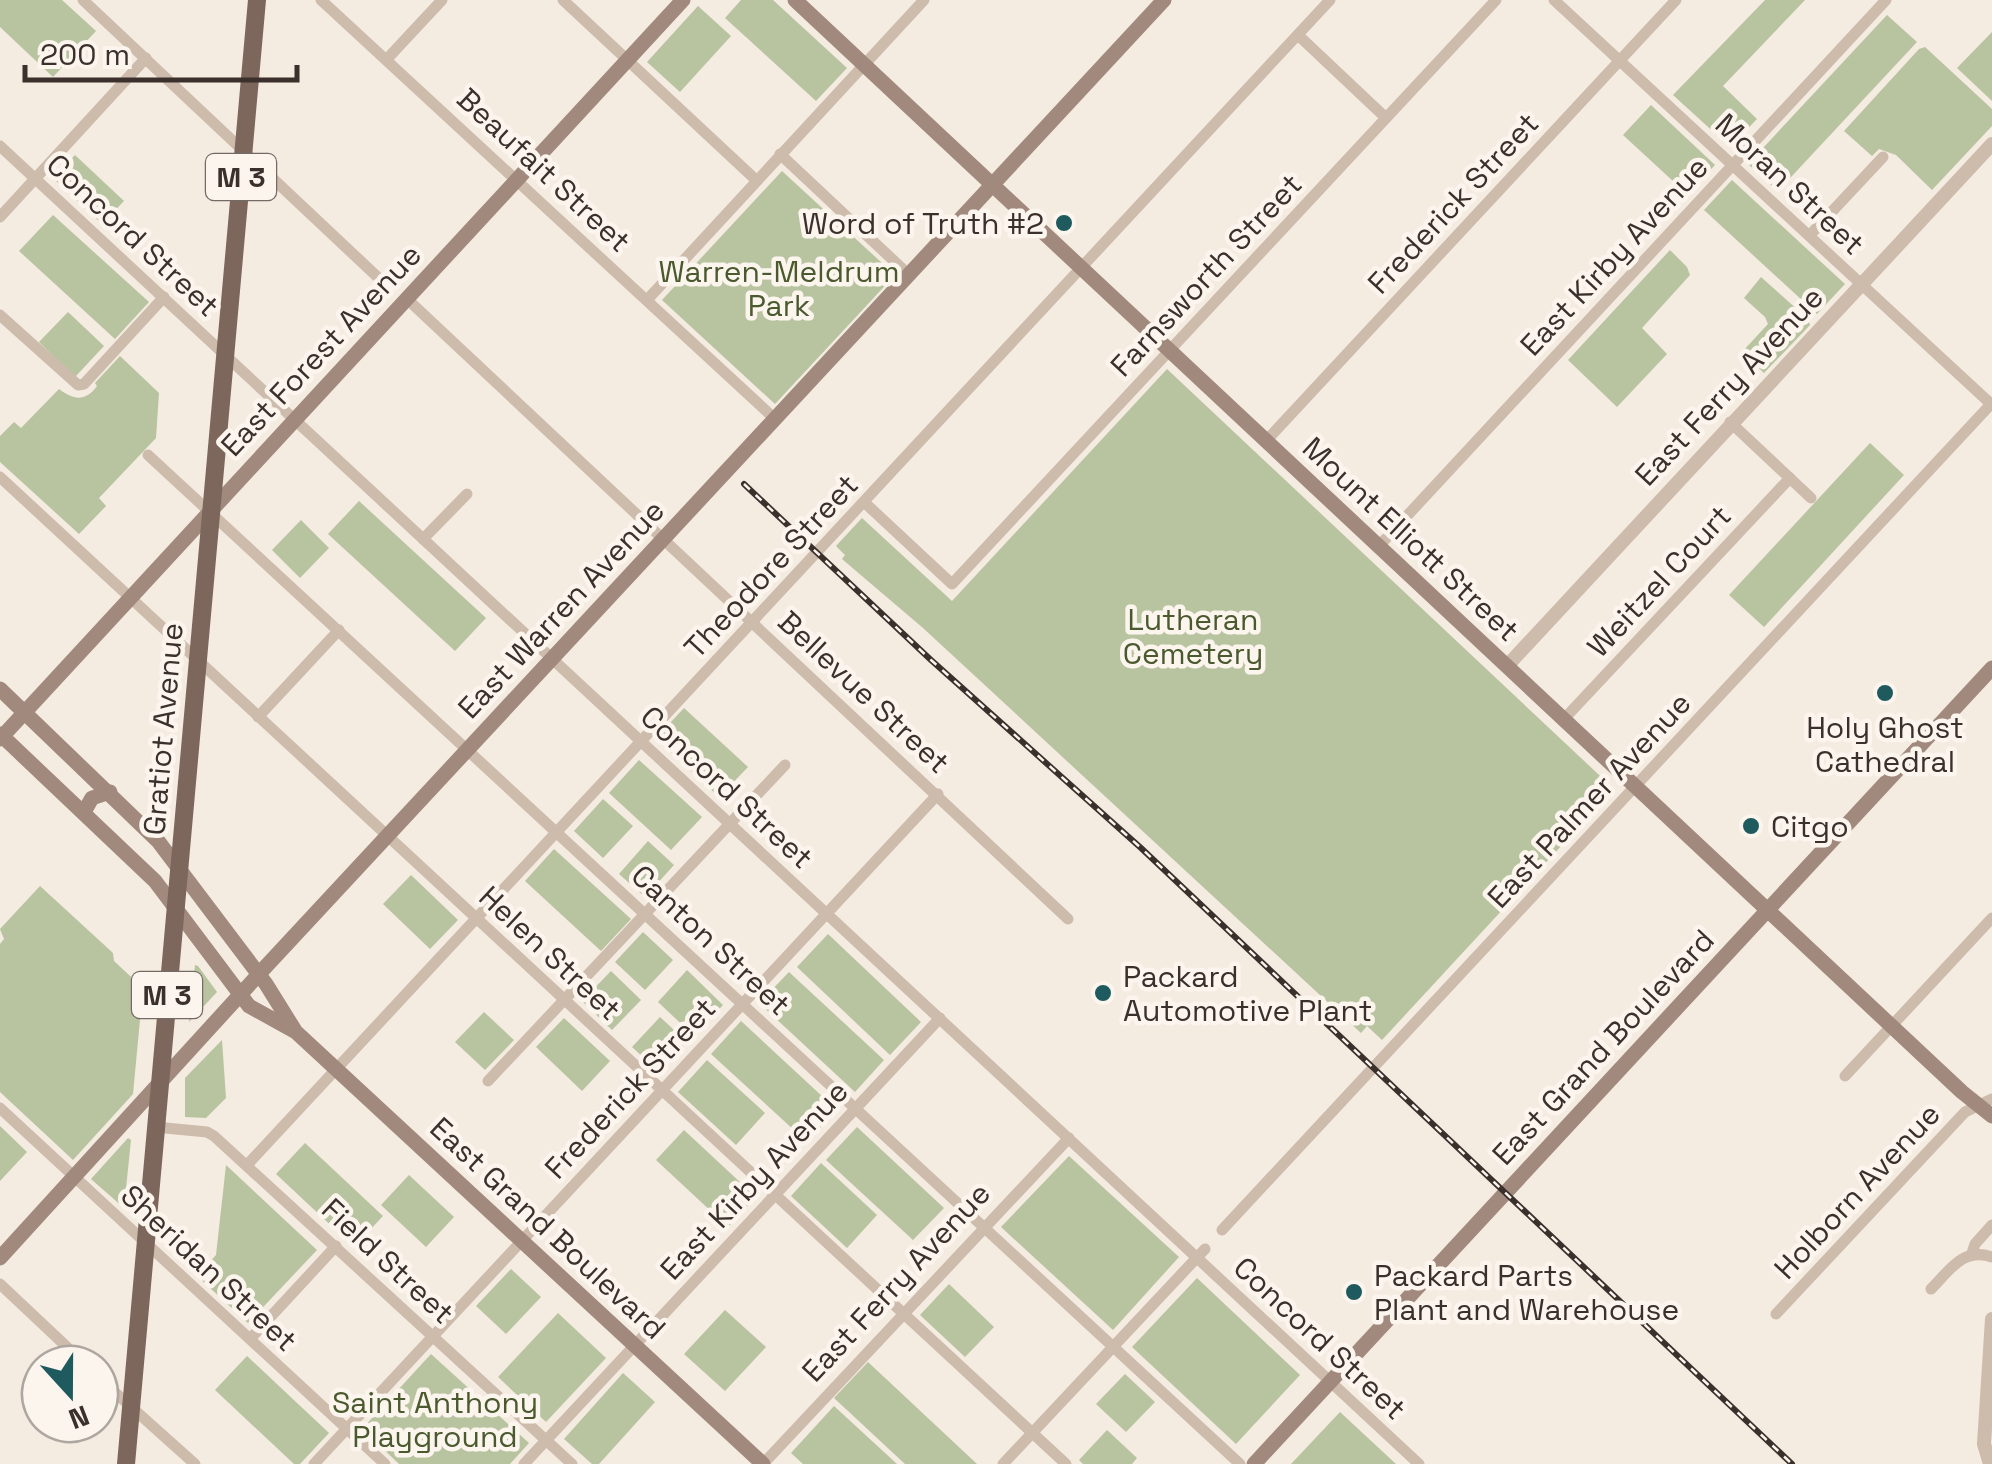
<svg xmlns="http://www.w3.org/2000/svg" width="1992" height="1464" font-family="'Space Grotesk',sans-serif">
<rect width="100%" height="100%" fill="#f4ebe1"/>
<g fill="#b8c4a0">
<polygon points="0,0 62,0 96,31 53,77 0,27"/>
<polygon points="741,0 773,0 847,68 816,101 725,18"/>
<polygon points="1765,0 1805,0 1723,86 1757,119 1730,147 1673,95"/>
<polygon points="698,6 731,36 680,92 647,62"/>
<polygon points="1887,15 1917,42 1778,191 1748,164"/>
<polygon points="1992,32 1992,101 1957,68"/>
<polygon points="1925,47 1992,109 1992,126 1932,190 1896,155 1879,149 1872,156 1844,131 1919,49"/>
<polygon points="1651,105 1715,165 1687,194 1623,135"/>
<polygon points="75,155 124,201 102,224 53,178"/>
<polygon points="782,171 895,275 775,404 662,300"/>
<polygon points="1732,180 1845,284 1817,314 1704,210"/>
<polygon points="53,215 149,302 115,339 19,251"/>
<polygon points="1670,250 1687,267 1690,275 1642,328 1667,354 1617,407 1568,360"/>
<polygon points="1761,277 1808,319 1810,325 1764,373 1742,352 1768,324 1765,317 1744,298"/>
<polygon points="68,312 104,346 75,377 39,342"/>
<path d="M120,356L159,393L156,438L99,498L106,506L79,534L0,462V436L14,422L21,428L59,389C73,400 86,402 97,386L95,383Z"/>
<polygon points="1167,369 1614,789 1382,1040 1367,1026 1361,1033 923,628 842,559 845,555 836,546 862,518 952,601"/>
<polygon points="1870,443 1904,475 1764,627 1729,595"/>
<polygon points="359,501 486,618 455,651 328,534"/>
<polygon points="301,520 329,548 300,578 272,550"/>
<polygon points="684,708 748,767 719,797 656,738"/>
<polygon points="639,760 702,817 671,850 609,793"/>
<polygon points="603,799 633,826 603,858 574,831"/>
<polygon points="648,841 674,865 645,897 619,874"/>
<polygon points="554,849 631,919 601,951 525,881"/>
<polygon points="411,875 458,920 430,949 383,904"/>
<polygon points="40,886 113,953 114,961 143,988 133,1094 73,1160 0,1092 0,944 4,939 0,929"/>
<polygon points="643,932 673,960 645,990 615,962"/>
<polygon points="828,934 921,1022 890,1055 797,967"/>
<polygon points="195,965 198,966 217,992 189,1022"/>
<polygon points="687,970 723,1005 694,1036 658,1002"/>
<polygon points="611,971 641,1000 612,1030 582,1001"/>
<polygon points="789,972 884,1060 855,1092 759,1003"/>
<polygon points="484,1012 514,1040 485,1070 455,1042"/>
<polygon points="660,1017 687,1042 659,1072 632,1047"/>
<polygon points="564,1018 610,1061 582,1091 536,1047"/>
<polygon points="741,1021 837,1110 807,1142 711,1054"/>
<polygon points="222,1040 226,1098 206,1118 185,1117 185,1078"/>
<polygon points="707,1060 765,1113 736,1145 678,1092"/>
<polygon points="0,1126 27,1152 0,1181"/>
<polygon points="857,1127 944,1208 913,1240 826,1160"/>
<polygon points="684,1130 756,1197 728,1227 656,1160"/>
<polygon points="128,1138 131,1140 124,1208 91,1179"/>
<polygon points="305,1143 383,1216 354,1247 276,1174"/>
<polygon points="1069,1156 1179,1257 1113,1330 1001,1227"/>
<polygon points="821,1163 877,1215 847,1248 791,1196"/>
<polygon points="226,1165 317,1250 248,1323 197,1276 216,1255"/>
<polygon points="409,1175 454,1217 426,1247 381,1205"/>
<polygon points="511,1269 541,1297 506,1334 476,1306"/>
<polygon points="1197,1278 1300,1375 1236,1444 1132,1347"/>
<polygon points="949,1284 994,1327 965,1357 920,1315"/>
<polygon points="725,1310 766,1347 725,1391 684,1354"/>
<polygon points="558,1313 606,1358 546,1422 498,1377"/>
<polygon points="431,1354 529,1443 510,1464 399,1464 362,1429"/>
<polygon points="247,1356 329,1433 300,1464 294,1464 215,1390"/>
<polygon points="868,1362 977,1464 905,1464 834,1398"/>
<polygon points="623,1373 655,1402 599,1464 592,1464 564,1439"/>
<polygon points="1125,1374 1155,1402 1126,1432 1096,1404"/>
<polygon points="834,1406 897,1464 803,1464 791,1453"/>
<polygon points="1340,1412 1396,1464 1291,1464"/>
<polygon points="1107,1430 1137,1458 1132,1464 1083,1464 1079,1460"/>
</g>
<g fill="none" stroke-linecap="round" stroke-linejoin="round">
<g stroke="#cdbbac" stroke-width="11">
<polyline points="83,0 386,285"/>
<polyline points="321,0 775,419"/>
<polyline points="563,0 756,180"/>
<polyline points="1554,0 1992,405"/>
<polyline points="1298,35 1386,118"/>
<polyline points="387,59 442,0"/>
<polyline points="0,146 1419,1464"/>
<polyline points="780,154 909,275"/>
<polyline points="0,217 146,58"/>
<polyline points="1810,235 1883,157"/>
<polyline points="406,298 1068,919"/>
<polyline points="647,300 924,0"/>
<polyline points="0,315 78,385 84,384 164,297"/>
<polyline points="1730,422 1811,498"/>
<polyline points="1266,441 1676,0"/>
<polyline points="148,455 1240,1464"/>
<polyline points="0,477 1066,1464"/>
<polyline points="864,502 952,584 1496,0"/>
<polyline points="423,539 467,494"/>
<polyline points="1379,546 1886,0"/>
<polyline points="258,717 339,630"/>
<polyline points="1564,719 1790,478"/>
<polyline points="1845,1076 1992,918"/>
<polyline points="488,1081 785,765"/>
<polyline points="0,1108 385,1464"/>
<polyline points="155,1127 207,1132 214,1136 572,1464"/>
<polyline points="247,1165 1330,0"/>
<polyline points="1222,1230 1992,403"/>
<polyline points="1972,1253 1975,1244 1992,1225"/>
<polyline points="0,1284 85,1364"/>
<path d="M1931,1289C1950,1270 1963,1247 1992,1257"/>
<polyline points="1776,1314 1965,1112 1992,1099"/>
<polyline points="250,1339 336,1246"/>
<polyline points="100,1379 195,1464"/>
<polyline points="314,1464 938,794"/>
<polyline points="524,1464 940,1018"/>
<polyline points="763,1464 1069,1138"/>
<polyline points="1003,1464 1205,1249"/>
</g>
<g stroke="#cdbbac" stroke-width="14">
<polyline points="1507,666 1992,144"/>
<polyline points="1990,1464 1984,1444 1992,1319"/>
</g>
<g stroke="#a18a7d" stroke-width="15">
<polyline points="795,0 1962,1092 1992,1116"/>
<polyline points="0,689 158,841 266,984 294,1029"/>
<polyline points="0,734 155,881 249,1006 296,1032 763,1464"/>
<polyline points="0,739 683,0"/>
<polyline points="84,812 92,798 110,792"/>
<polyline points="0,1258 259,974 1164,0"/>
<polyline points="1254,1464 1992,668"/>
</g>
<polyline stroke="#7d675c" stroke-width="18" points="126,1464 257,0"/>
<g stroke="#3b302b" stroke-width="6">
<polyline id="rail" points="744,484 931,660 1141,848 1792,1464"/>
</g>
<use href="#rail" stroke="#fbf5ee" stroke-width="2.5" stroke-dasharray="8" stroke-linecap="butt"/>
</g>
<g fill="#1f5a5e" stroke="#fbf5ee" stroke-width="4">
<circle cx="1064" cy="223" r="10"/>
<circle cx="1885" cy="693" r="10"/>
<circle cx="1751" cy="826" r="10"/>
<circle cx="1103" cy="993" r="10"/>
<circle cx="1354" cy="1292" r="10"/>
</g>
<g text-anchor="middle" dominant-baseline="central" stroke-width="9" stroke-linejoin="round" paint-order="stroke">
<g fill="#fbf5ee" stroke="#756b66" stroke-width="2.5">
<rect x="206" y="154" width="70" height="46" rx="8"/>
<rect x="132" y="972" width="70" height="46" rx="8"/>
</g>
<g font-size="28" font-weight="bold" fill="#3b302b">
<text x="241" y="177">M 3</text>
<text x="167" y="995">M 3</text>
</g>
<g font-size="30" fill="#3b302b" stroke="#fbf5ee">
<text transform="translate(544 170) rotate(43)">Beaufait Street</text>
<text transform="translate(1790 184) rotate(43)">Moran Street</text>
<text transform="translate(1453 203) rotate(-47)">Frederick Street</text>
<text transform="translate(133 235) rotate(43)">Concord Street</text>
<text transform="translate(1614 256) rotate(-47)">East Kirby Avenue</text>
<text transform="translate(1206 275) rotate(-47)">Farnsworth Street</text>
<text transform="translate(321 350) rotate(-47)">East Forest Avenue</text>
<text transform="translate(1729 386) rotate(-47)">East Ferry Avenue</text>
<text transform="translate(1411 539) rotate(43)">Mount Elliott Street</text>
<text transform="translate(771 566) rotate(-47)">Theodore Street</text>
<text transform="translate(1659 581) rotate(-47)">Weitzel Court</text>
<text transform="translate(561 609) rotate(-47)">East Warren Avenue</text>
<text transform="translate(864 692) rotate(43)">Bellevue Street</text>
<text transform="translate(163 729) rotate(-85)">Gratiot Avenue</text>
<text transform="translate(727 787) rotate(43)">Concord Street</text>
<text transform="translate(1589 800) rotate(-47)">East Palmer Avenue</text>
<text transform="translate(711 940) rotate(43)">Canton Street</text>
<text transform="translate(550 953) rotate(43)">Helen Street</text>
<text transform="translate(1603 1047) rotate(-47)">East Grand Boulevard</text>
<text transform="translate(630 1088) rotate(-47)">Frederick Street</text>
<text transform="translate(754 1180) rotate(-47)">East Kirby Avenue</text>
<text transform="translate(1857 1191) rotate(-47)">Holborn Avenue</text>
<text transform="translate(548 1228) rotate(43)">East Grand Boulevard</text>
<text transform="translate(388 1261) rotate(43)">Field Street</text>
<text transform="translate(209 1268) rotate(43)">Sheridan Street</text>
<text transform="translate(896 1282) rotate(-47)">East Ferry Avenue</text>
<text transform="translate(1320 1338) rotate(43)">Concord Street</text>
</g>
<g font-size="30" fill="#3b302b" stroke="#fbf5ee" text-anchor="start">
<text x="1044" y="223" text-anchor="end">Word of Truth #2</text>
<text x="1885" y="727" text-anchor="middle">Holy Ghost<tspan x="1885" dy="34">Cathedral</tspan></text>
<text x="1771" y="826">Citgo</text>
<text x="1123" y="976">Packard<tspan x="1123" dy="34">Automotive Plant</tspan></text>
<text x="1374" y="1275">Packard Parts<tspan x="1374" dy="34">Plant and Warehouse</tspan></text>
</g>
<g font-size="30" fill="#4a5a2e" stroke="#fbf5ee">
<text x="779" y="271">Warren-Meldrum<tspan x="779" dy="34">Park</tspan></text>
<text x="1193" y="619">Lutheran<tspan x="1193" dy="34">Cemetery</tspan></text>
<text x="435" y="1402">Saint Anthony<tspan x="435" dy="34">Playground</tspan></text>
</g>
</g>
<g transform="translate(70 1394) rotate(159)"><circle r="48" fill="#fbf5ee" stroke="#aea6a0" stroke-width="2.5"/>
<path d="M0-8L18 38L0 25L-18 38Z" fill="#1f5a5e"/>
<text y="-15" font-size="28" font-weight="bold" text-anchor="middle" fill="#3b302b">N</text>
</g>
<path d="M25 65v15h272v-15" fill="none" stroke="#3b302b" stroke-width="5"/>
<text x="40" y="65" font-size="30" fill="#3b302b" stroke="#fbf5ee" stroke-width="8" paint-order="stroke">200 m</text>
</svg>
